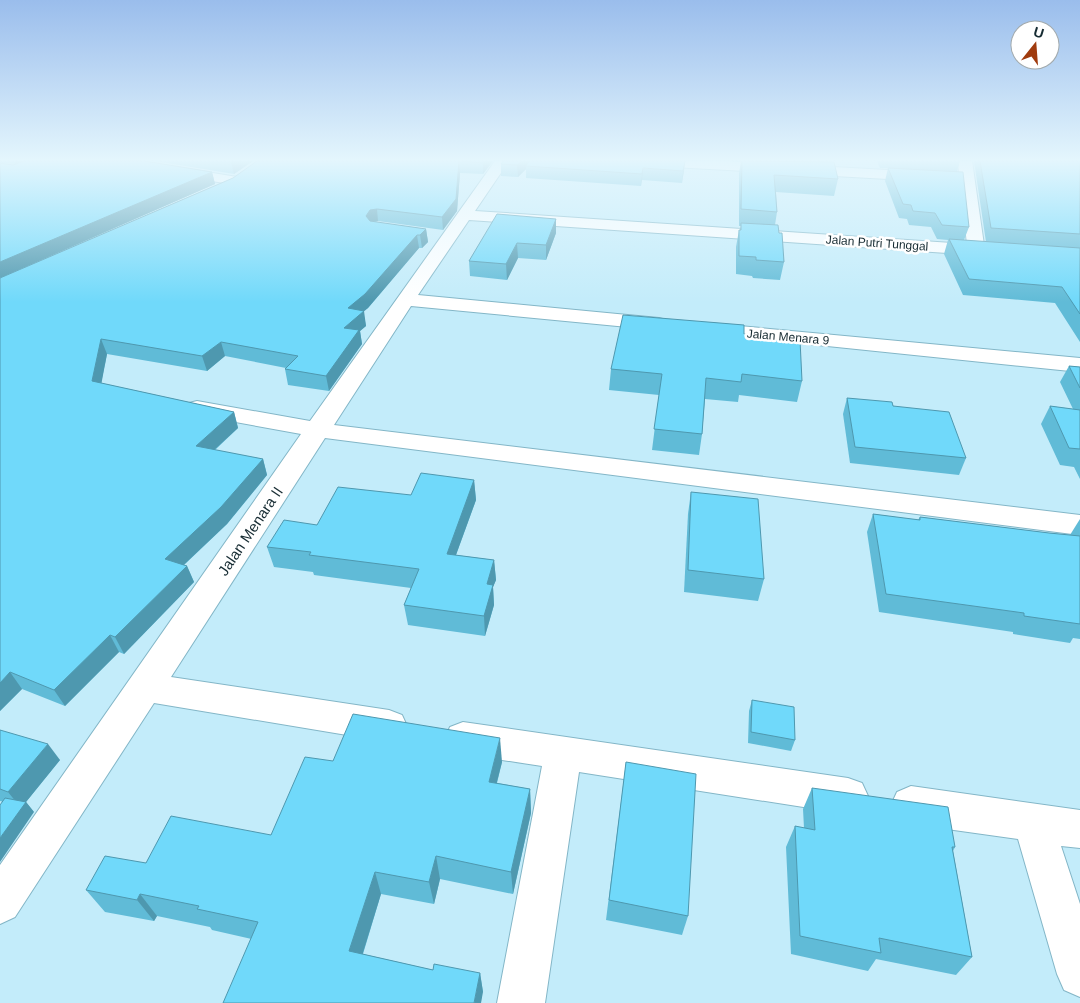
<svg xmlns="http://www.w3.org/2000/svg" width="1080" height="1003" font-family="Helvetica,sans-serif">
<rect width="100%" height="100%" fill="#c3ecfa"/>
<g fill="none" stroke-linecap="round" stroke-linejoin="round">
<g stroke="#83b6c7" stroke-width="2">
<g id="street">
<polygon points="103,161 140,161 237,177 242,178 244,181 242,184 237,185 110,165"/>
<polygon points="495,161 509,161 475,211 967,244 960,183 636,165 629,161 724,161 959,174 958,161 972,161 984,245 989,246 992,250 989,254 976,255 469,220 418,295 659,318 666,320 669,324 666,328 659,330 411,306 334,425 1080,515 1080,535 325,438 171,677 389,710 402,715 407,726 402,737 389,742 154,703 15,917 0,924 0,865 301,434 197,415 189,413 185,408 189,403 197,401 310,421"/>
<polygon points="707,323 1080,358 1080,372 700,333 697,329 700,325"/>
<polygon points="463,722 848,778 862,783 868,796 862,809 848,814 579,772 545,1003 497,1003 542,766 463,754 450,749 445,738 450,727"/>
<polygon points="911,786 1080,810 1080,848 1061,846 1080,904 1080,997 1064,990 1057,974 1018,839 911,824 897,818 891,805 897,792"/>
</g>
</g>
<use href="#street" fill="#fff" fill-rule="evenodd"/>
</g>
<g fill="#60bbd7">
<polygon points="0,161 23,161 16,164 0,163"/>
<polygon points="24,161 144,161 212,172 215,184 5,276 233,178 257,161 493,161 483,174 460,173 457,211 443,230 378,221 375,222 426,229 428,242 422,248 419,248 368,308 363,311 366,326 360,331 362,344 329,391 288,385 285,369 286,368 225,356 207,371 107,354 101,383 234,412 238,428 215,450 263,459 267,475 227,524 184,565 187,566 194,582 124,654 119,652 65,706 22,689 0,711 0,163 13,165"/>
<polygon points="155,161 253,161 234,174"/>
<polygon points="741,161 828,161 838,179 834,196 776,192 777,212 775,225 779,233 784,262 780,280 753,278 752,276 736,274 736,247 739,230 740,230 741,226 739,226 739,173"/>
<polygon points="877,161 960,161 957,171 969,227 964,240 986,242 974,161 1080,161 1080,342 1055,303 963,295 944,254 948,240 937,239 931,227 909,225 907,219 899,218 885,181 888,168 880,168"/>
<polygon points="501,164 684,170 682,183 642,180 641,186 526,178 526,169 518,177 501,176"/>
<polygon points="556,219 556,233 546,260 518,258 507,280 470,276 469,261"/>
<polygon points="744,334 802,381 797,402 739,395 738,402 705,399 702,434 699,455 652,450 659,395 609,390 611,369"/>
<polygon points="1069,366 1080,367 1080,479 1074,467 1060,465 1041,424 1050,406 1073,409 1060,382"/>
<polygon points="847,398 893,406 966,458 959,475 850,463 843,414"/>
<polygon points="474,480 476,500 456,555 494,560 496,580 493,587 494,605 485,636 408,625 404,605 411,588 314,575 313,572 274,567 267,547 317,525 411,495"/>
<polygon points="691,492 764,579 758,601 684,592 688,514"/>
<polygon points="873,514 918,520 920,517 1049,533 1070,535 1080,519 1080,639 1073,638 1070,643 1013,634 1013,632 879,612 867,532"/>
<polygon points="752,700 795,740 791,751 748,743 749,711"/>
<polygon points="0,730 60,760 26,802 34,812 0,801"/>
<polygon points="333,761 502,762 497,783 530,789 531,813 513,894 440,879 434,904 381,894 363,954 433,970 480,973 483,992 212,930 210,927 157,916 154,921 105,912 86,890 146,863 271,835"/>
<polygon points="626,762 688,916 682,935 606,920"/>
<polygon points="812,788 955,847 953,851 972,957 956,975 876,959 868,971 791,954 786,847 795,826 804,828 803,809"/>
</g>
<g fill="#4e98af">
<polygon points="15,161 23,161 16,164"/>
<polygon points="232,161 253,161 234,174 231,162"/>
<polygon points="459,161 460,173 457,211 443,230 442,217"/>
<polygon points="484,161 493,161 483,174 483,163"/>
<polygon points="522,161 535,161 526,166 526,169 518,177 517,165"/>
<polygon points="685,161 684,170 682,183 683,171"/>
<polygon points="643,168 642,180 641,186 642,174"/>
<polygon points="212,172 215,184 0,278 0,262"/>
<polygon points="377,209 378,221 372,222 368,229 366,216 370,210"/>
<polygon points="556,219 556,233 546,260 546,245"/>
<polygon points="426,229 428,242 422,248 420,235"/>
<polygon points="417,235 419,248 368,308 350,323 348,308"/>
<polygon points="517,243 518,258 507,280 506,264"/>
<polygon points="364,311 366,326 360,331 362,344 329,391 326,376 344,328"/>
<polygon points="101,339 107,354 99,396 92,381"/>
<polygon points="221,342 225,356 207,371 202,356"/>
<polygon points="234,412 238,428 201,462 196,446"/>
<polygon points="263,459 267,475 227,524 173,575 165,559"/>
<polygon points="474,480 476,500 449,574 447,554"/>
<polygon points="494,560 496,580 493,587 494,605 485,636 484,616 487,584"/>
<polygon points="187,566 194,582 124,654 115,637"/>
<polygon points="110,635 119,652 65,706 54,690"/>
<polygon points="10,672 22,689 0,711 0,683"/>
<polygon points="500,738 502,762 491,805 489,782"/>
<polygon points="48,744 60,760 26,802 34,812 0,862 0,838 21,808 8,792"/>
<polygon points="530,789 531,813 513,894 511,872"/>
<polygon points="436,856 440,879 434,904 429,882"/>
<polygon points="375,872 381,894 357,972 349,951"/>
<polygon points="140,894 157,916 154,921 137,900"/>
<polygon points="480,973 483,992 481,1003 474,1003"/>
</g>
<g fill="#70d9fa" stroke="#4e98af">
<polygon points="24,161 144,161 212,172 0,262 0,163 13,165"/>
<polygon points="257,161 459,161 456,199 442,217 377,209 370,210 366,216 370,221 426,229 420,235 417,235 365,294 348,308 364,311 344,328 359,330 326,376 285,369 298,356 221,342 202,356 101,339 92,381 234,412 196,446 263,459 221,507 165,559 187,566 115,637 110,635 54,690 10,672 0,683 0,278 233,178"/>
<polygon points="462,161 484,161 483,163"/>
<polygon points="503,161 522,161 517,165 501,164"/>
<polygon points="529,161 685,161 683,171 643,168 642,174 526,166"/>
<polygon points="742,161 834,162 838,179 774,175 777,212 741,209"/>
<polygon points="980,161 1080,161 1080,234 991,228"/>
<polygon points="888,168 963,172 969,227 942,225 935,213 913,211 911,205 903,204"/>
<polygon points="497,214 556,219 546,245 517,243 506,264 469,261"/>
<polygon points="741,223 778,225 779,233 782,233 784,262 756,260 756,257 739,256 739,230 741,230"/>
<polygon points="949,239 1080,248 1080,314 1062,287 969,279"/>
<polygon points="623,315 744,325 744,334 800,340 802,381 742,374 741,382 706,378 702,434 654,429 662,374 611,369"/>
<polygon points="1069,366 1080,367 1080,388"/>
<polygon points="847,398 892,402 893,406 949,412 966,458 855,447"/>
<polygon points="1050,406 1080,410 1080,449 1069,448"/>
<polygon points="421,473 474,480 447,554 494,560 487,584 493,585 484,616 404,605 419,569 309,555 311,552 267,547 284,520 317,525 338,487 411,495"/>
<polygon points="691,492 758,499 764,579 688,570"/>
<polygon points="873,514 920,520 920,517 1049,533 1080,536 1080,624 1024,616 1024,613 886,594"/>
<polygon points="752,700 794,707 795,740 751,732"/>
<polygon points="353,714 500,738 489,782 530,789 511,872 436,856 429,882 375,872 349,951 433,970 434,964 480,973 474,1003 223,1003 258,922 197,909 199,906 140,894 137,900 86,890 105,856 146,863 171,816 271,835 305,757 333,761"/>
<polygon points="0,730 48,744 8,792 0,789"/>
<polygon points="626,762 696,774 688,916 609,900"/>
<polygon points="812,788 948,807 955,847 952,847 972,957 879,938 881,953 800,936 795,826 815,830"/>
<polygon points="5,798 26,802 0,838 0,805"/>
</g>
<linearGradient id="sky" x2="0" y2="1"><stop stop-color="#9abdec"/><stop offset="0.53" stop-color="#e4f6fd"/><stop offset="1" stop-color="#e4f6fd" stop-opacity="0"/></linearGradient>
<rect width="1080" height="302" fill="url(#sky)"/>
<g text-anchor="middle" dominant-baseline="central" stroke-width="5" stroke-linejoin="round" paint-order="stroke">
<g font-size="12" fill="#162b32" stroke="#fff">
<text transform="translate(877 243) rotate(4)">Jalan Putri Tunggal</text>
<text transform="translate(788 337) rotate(5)">Jalan Menara 9</text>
</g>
<g font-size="15" fill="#162b32" stroke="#fff">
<text transform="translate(250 531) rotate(-56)">Jalan Menara II</text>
</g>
</g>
<g transform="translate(1035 45) rotate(17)"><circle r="24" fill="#ffffff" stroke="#a2aaad"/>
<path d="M0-4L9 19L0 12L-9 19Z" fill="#a03b0e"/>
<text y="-8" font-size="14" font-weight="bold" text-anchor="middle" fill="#162b32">U</text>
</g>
</svg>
